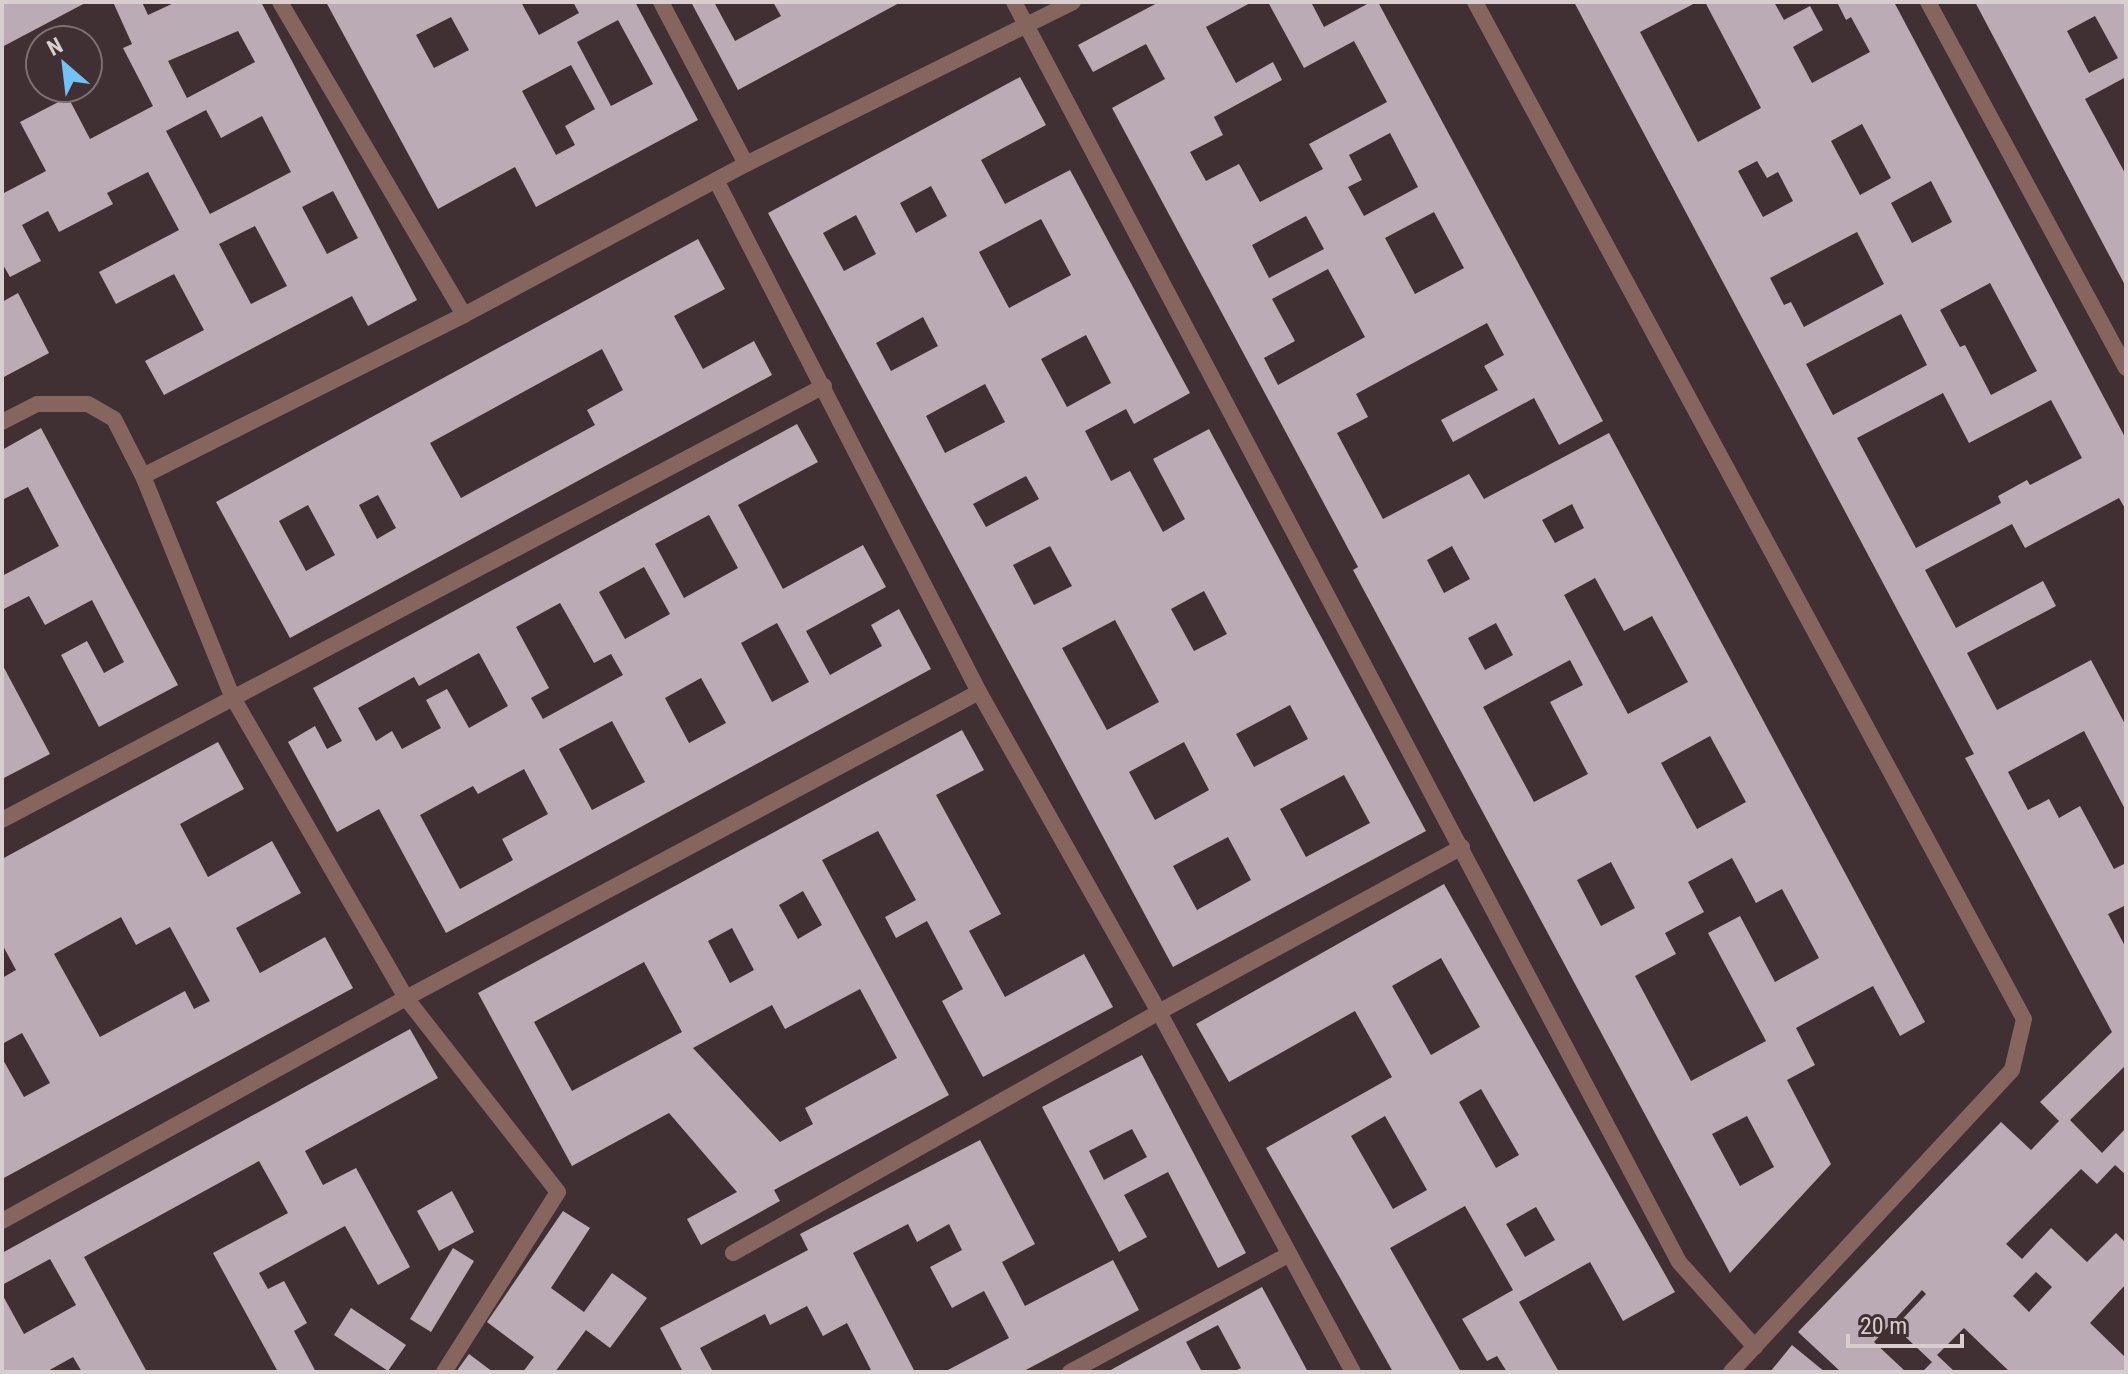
<svg xmlns="http://www.w3.org/2000/svg" width="2128" height="1374" font-family="'Roboto Condensed',sans-serif">
<rect width="100%" height="100%" fill="#403033"/>
<g fill="#bbabb4" fill-rule="evenodd">
<polygon points="2,2 87,2 2,47"/>
<path d="M113,2H142L148,15L176,2H261L417,300L368,326L352,296L164,395L145,361L204,330L174,274L116,304L99,272L179,230L148,172L107,193L113,204L59,232L48,211L22,225L41,261L10,277L2,263V194L46,171L20,122L68,97L90,139L153,106L123,48L132,44ZM238,31L255,62L187,98L168,61ZM206,110L221,138L262,116L291,172L210,214L166,131ZM333,191L358,238L327,254L302,207ZM255,226L287,286L251,304L219,244Z"/>
<path d="M326,2H521L539,35L579,13L573,2H635L698,120L536,207L515,167L438,209ZM451,17L469,50L434,68L416,35ZM618,20L653,84L611,106L577,42ZM571,65L595,109L565,126L575,145L556,155L522,91Z"/>
<polygon points="691,2 714,2 735,41 781,16 773,2 901,2 738,90"/>
<path d="M1159,2H1252L1206,27L1236,83L1273,62L1282,80L1214,117L1223,135L1190,152L1206,181L1239,164L1260,202L1323,169L1309,144L1387,102L1354,41L1304,68L1268,2H1311L1324,27L1371,2H1378L1603,421L1559,445L1534,398L1453,442L1441,420L1498,390L1484,366L1504,355L1487,323L1356,394L1368,417L1337,433L1383,519L1469,474L1484,499L1609,433L1925,1022L1900,1036L1873,986L1796,1028L1815,1065L1787,1080L1831,1164L1730,1273L1353,570L1358,567L1112,108L1165,79L1146,44L1093,72L1078,45ZM1390,133L1418,187L1364,216L1348,187L1362,180L1349,155ZM1434,212L1464,268L1415,294L1385,238ZM1306,216L1324,249L1269,278L1252,245ZM1328,269L1365,337L1278,385L1264,358L1295,341L1272,299ZM1572,504L1584,528L1555,543L1542,520ZM1452,546L1470,579L1444,593L1427,560ZM1595,578L1624,631L1652,616L1688,682L1628,714L1564,595ZM1496,623L1513,655L1485,670L1468,638ZM1570,660L1583,685L1550,702L1588,774L1534,802L1483,707ZM1710,736L1746,802L1697,829L1661,763ZM1732,858L1756,903L1782,889L1819,958L1775,982L1740,916L1708,933L1766,1041L1691,1081L1635,976L1676,954L1665,933L1704,912L1688,882ZM1611,862L1635,908L1601,926L1577,880ZM1747,1116L1774,1167L1740,1186L1712,1134Z"/>
<path d="M1574,2H1697L1640,32L1698,142L1761,108L1705,2H1774L1784,20L1810,6L1823,30L1793,47L1812,83L1870,52L1851,17L1846,20L1837,2H1894L2126,439V510L2119,498L2025,548L2012,524L1925,570L1956,628L2043,581L2056,606L1967,653L1997,710L2091,660L2126,726V811L2084,731L2008,772L2028,810L2049,799L2059,818L2080,806L2114,869L2126,863V905L2108,914L2126,948V1065L2070,1120L2102,1153L2126,1128V1175L2115,1165L2097,1184L2081,1169L2006,1244L2022,1259L2051,1228L2087,1262L2116,1233L2126,1243V1284L2090,1323L2126,1358V1372H2010L1964,1328L1937,1355L1955,1372H1922L1932,1362L1895,1327L1926,1294L1922,1290L1874,1342L1906,1372H1841L1798,1332L2001,1122L2031,1150L2059,1121L2040,1102L2112,1032L1965,758L1974,754ZM1862,124L1891,178L1860,195L1831,141ZM1757,161L1767,178L1778,172L1793,201L1763,217L1738,171ZM1931,181L1952,222L1912,243L1891,203ZM1857,232L1884,284L1804,327L1791,302L1784,305L1770,278ZM1990,283L2037,371L1991,395L1965,345L1960,347L1940,310ZM1901,314L1927,365L1833,415L1806,364ZM1943,393L1969,443L2051,400L2082,458L2030,485L2027,480L1998,496L2001,503L1916,548L1857,438ZM2036,1272L2052,1287L2029,1312L2013,1296Z"/>
<path d="M1975,2H2126V77L2085,99L2126,175V287ZM2095,16L2118,58L2089,73L2067,31Z"/>
<path d="M1020,77L1046,125L981,160L1005,204L1070,170L1190,393L1134,424L1126,409L1085,431L1111,481L1130,471L1163,532L1185,519L1153,459L1209,429L1426,831L1173,967L768,213ZM931,186L947,216L916,233L900,203ZM856,215L876,254L844,271L823,233ZM1041,219L1071,275L1009,308L979,252ZM923,317L938,346L891,371L876,343ZM1086,335L1111,383L1067,407L1041,359ZM985,384L1005,422L945,453L926,416ZM1026,476L1039,499L986,527L973,504ZM1050,546L1072,586L1034,605L1013,565ZM1204,591L1227,634L1194,651L1171,609ZM1115,620L1159,702L1107,730L1062,648ZM1290,705L1308,739L1254,767L1236,734ZM1184,742L1209,790L1155,820L1129,772ZM1344,775L1370,823L1306,857L1280,809ZM1228,837L1251,880L1197,910L1173,866Z"/>
<path d="M698,239L725,289L674,316L703,369L754,341L772,375L290,638L216,502ZM602,349L623,390L587,410L595,425L461,498L430,443ZM378,495L396,528L377,539L359,505ZM308,505L335,555L306,571L279,521Z"/>
<polygon points="18,293 49,353 2,378 2,302"/>
<path d="M797,424L818,462L738,505L783,589L863,545L886,587L806,631L830,675L882,646L871,625L899,609L931,669L446,933L379,809L337,832L288,742L315,726L327,749L342,741L313,688ZM709,515L738,568L684,598L655,544ZM644,567L670,614L625,639L599,592ZM560,603L594,663L611,654L623,675L543,719L531,698L549,688L516,627ZM777,623L809,682L772,702L741,643ZM479,653L508,706L469,728L447,689L426,700L441,728L402,749L392,731L376,741L358,708L414,677L419,686ZM701,678L726,723L689,743L665,698ZM612,721L645,782L592,810L559,749ZM524,769L548,814L502,839L513,860L460,889L420,815L473,786L478,794Z"/>
<polygon points="41,428 178,685 99,727 61,655 87,641 104,673 124,662 92,600 45,625 29,596 2,610 2,576 59,546 28,487 2,500 2,450"/>
<polygon points="2,664 50,754 2,779"/>
<path d="M962,730L984,770L936,795L1001,914L969,931L1005,997L1084,954L1113,1007L983,1077L942,1001L963,989L927,921L896,938L885,917L916,900L878,831L822,860L949,1095L774,1190L780,1201L701,1245L687,1219L737,1192L669,1113L572,1166L478,993ZM803,891L822,925L798,939L779,905ZM732,928L754,970L730,983L708,941ZM644,962L682,1032L572,1091L534,1022ZM860,989L897,1058L805,1108L813,1124L780,1142L693,1048L772,1005L785,1029Z"/>
<path d="M218,742L244,789L180,824L208,877L272,841L301,893L236,928L260,973L325,937L353,988L2,1179V1058L24,1097L50,1083L22,1033L2,1044V978L16,970L2,944V859ZM121,917L136,945L170,927L210,1001L194,1009L185,991L100,1037L54,954Z"/>
<path d="M1444,884L1675,1292L1623,1321L1590,1262L1519,1302L1559,1372H1507L1497,1356L1487,1361L1462,1319L1513,1290L1465,1206L1390,1248L1461,1372H1393L1339,1276L1266,1148L1392,1077L1355,1011L1229,1082L1196,1024ZM1441,958L1480,1027L1431,1055L1392,986ZM1481,1089L1519,1155L1496,1168L1459,1102ZM1385,1116L1427,1190L1393,1209L1351,1136ZM1536,1207L1555,1240L1525,1257L1506,1224Z"/>
<polygon points="410,1029 438,1078 305,1151 323,1185 356,1168 410,1267 378,1285 345,1226 259,1273 268,1289 284,1281 307,1323 294,1331 316,1372 278,1372 213,1253 288,1213 259,1161 84,1257 147,1372 82,1372 73,1357 46,1372 2,1372 2,1294 24,1334 76,1305 50,1259 2,1285 2,1253"/>
<path d="M1142,1055L1246,1253L1218,1268L1168,1172L1124,1195L1147,1237L1119,1252L1042,1107ZM1132,1129L1147,1157L1104,1180L1089,1151Z"/>
<polygon points="980,1140 1035,1244 1002,1262 1025,1306 1113,1260 1139,1310 1022,1372 944,1372 1009,1338 984,1291 952,1308 930,1267 962,1250 949,1224 917,1242 908,1224 853,1253 915,1372 872,1372 847,1323 823,1336 807,1306 770,1325 765,1314 700,1348 713,1372 683,1372 660,1328 808,1250 800,1234"/>
<polygon points="452,1191 474,1232 439,1251 417,1211"/>
<polygon points="563,1211 590,1228 551,1288 584,1312 612,1273 647,1298 610,1348 586,1330 555,1372 523,1372 534,1357 487,1322"/>
<polygon points="453,1248 474,1261 431,1332 410,1319"/>
<polygon points="1262,1287 1308,1372 1233,1372 1241,1368 1218,1325 1186,1342 1202,1372 1107,1372"/>
<polygon points="351,1308 406,1345 388,1371 334,1335"/>
<polygon points="1792,1345 1825,1372 1770,1372"/>
<polygon points="469,1354 493,1372 456,1372"/>
</g>
<g fill="none" stroke-linecap="round" stroke-linejoin="round">
<g stroke="#87655f" stroke-width="16">
<polyline points="280,2 464,315"/>
<polyline points="661,2 746,164"/>
<polyline points="1014,2 1679,1262 1755,1347"/>
<polyline points="1475,2 2024,1019 2012,1070 1731,1372"/>
<polyline points="1928,2 2126,368"/>
<polyline points="716,180 979,692 1159,1012 1353,1372"/>
<polyline points="2,422 37,404 88,404 114,419 143,476 232,696 406,998 558,1192 444,1372"/>
<polyline points="143,476 464,315 746,164 1073,2"/>
<polyline points="2,820 824,386"/>
<polyline points="2,1221 406,998 979,692"/>
<polyline points="733,1253 1159,1012 1462,847"/>
<polyline points="1070,1372 1288,1255"/>
</g>
</g>
<rect width="2128" height="1374" fill="none" stroke="#d8ced0" stroke-width="8"/>
<g transform="translate(64 64) rotate(332)"><circle r="38" fill="#403033" stroke="#7d6f72" stroke-width="2"/>
<path d="M0-6L14 30L0 20L-14 30Z" fill="#73c1f6"/>
<text y="-12" font-size="22" font-weight="bold" text-anchor="middle" fill="#d8ced0">N</text>
</g>
<path d="M1848 1334v12h114v-12" fill="none" stroke="#d8ced0" stroke-width="4"/>
<text x="1860" y="1334" font-size="24" fill="#d8ced0" stroke="#403033" stroke-width="6" paint-order="stroke">20 m</text>
</svg>
